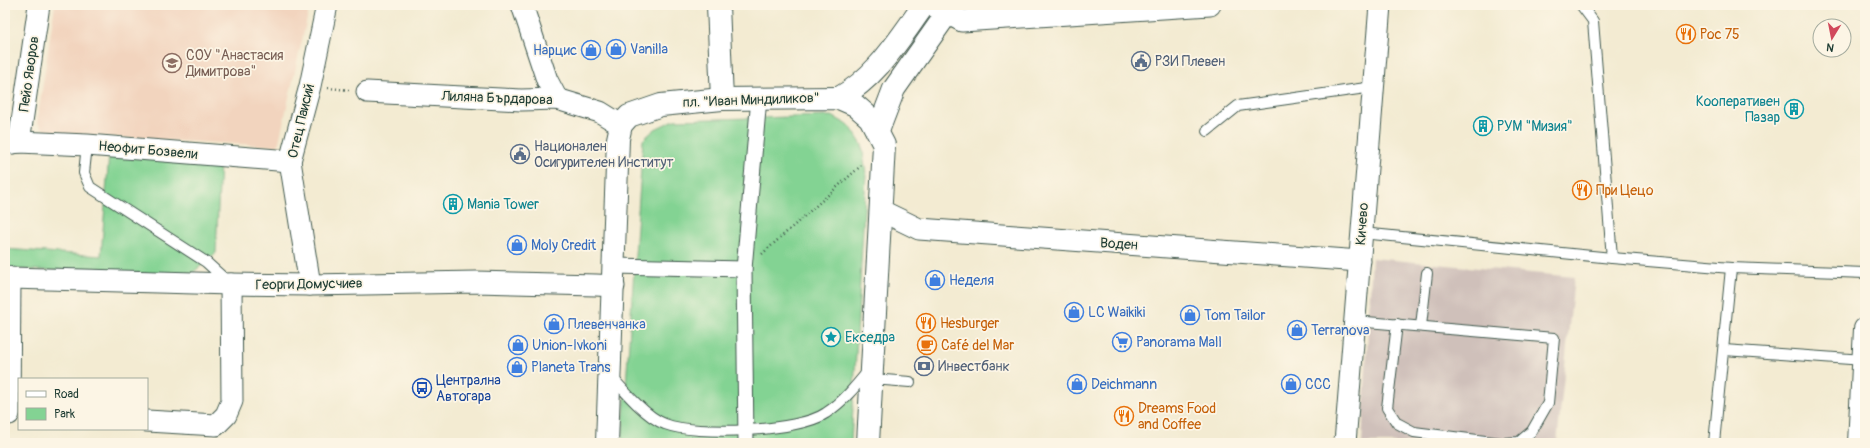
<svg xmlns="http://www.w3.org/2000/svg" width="1870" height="448" font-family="Pangolin,sans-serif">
<rect width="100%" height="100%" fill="#fcf5e5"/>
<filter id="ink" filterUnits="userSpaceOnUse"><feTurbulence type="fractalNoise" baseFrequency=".025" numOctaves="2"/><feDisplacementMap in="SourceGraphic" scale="8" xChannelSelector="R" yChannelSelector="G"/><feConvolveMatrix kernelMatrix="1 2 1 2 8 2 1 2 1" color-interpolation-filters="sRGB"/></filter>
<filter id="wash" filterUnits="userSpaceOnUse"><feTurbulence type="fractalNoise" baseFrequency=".012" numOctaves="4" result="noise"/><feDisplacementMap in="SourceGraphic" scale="16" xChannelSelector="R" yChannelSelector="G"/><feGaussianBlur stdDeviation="0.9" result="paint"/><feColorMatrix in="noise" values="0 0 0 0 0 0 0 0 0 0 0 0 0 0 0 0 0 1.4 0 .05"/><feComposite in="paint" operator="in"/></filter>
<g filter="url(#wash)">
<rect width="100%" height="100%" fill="#f3ebd2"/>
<polygon fill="#f2d4be" points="55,5 310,5 278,146 47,134 37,122"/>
<polygon fill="#cfc0ba" points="1372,258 1574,277 1557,443 1362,443"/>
<g fill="#83d393" stroke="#518864">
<polygon points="832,116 850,126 862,145 866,174 851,443 622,443 643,140 655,129 674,120"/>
<polygon points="109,154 220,162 216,253 190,275 5,269 5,249 101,256"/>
</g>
</g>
<g filter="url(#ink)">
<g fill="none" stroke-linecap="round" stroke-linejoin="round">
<g stroke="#3f574c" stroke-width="12">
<g id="service">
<polyline points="1581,5 1593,21 1612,258"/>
<polyline points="1207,131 1238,106 1373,87"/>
<polyline points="87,145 84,173 90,187 206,262 228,282"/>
<polyline points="1362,233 1612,258 1731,268 1865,273"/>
<polyline points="1355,321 1554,338 1548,403 1532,431 1519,442 1504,443"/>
<polyline points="1397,324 1387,408 1397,423 1414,432 1501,443"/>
<polyline points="1421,326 1427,273"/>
<polyline points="1724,350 1864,360"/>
<path d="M611,376C624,391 647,418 665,424C696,436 799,432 826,413C843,402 856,386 869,370"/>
<polyline points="872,379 910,382"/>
<polyline points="1714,443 1731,268"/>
</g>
</g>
<g stroke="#3f574c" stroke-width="17">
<g id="pedestrian">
<polyline points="615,266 744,269"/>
<polyline points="746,443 744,269 759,98"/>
</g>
</g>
<g stroke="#3f574c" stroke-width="23">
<g id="minor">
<polyline points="522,5 547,80 557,99"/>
<polyline points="932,5 962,21 1210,5"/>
<polyline points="367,92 521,100 557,99 600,112 621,125"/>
<polyline points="19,142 39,5"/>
<polyline points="5,144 19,142 87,145 290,161"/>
<polyline points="882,211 919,229 1360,261"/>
<polyline points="5,276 10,278 231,284 310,285 476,282 596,285 614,286"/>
<polyline points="310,285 290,161 310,86 327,5"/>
<polyline points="9,414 10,278"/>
<polyline points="147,421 216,425 226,415 232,401 231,284"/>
<polyline points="1345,443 1380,5"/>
</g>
</g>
<g stroke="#3f574c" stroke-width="24">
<g id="tertiary">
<polyline points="718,5 722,99"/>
<path d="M839,98C877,77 899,39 924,5"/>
<polyline points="878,131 894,89 953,5"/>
<polyline points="607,443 618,139 621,125 629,116 661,105 722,99 839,98 855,105 870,118 884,145 868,443"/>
<polyline points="1859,443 1865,329"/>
</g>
</g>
<g stroke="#3f574c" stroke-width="2.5" stroke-dasharray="1 3" stroke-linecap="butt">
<polyline points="328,88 349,90"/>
<polyline points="762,254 863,164"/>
</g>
<use href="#service" stroke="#fff" stroke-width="10"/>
<use href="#pedestrian" stroke="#fff" stroke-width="15"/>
<use href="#minor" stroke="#fff" stroke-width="21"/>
<use href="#tertiary" stroke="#fff" stroke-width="22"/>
</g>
</g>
<defs>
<g id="restaurant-ring" transform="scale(1)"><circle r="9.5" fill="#fcf5e5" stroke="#e8710a" stroke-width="1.5"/><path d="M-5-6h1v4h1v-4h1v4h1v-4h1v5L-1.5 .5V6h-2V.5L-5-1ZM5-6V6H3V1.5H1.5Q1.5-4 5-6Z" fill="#e8710a"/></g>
<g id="shop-ring" transform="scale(1)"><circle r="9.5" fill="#fcf5e5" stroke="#3f7fe0" stroke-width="1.5"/><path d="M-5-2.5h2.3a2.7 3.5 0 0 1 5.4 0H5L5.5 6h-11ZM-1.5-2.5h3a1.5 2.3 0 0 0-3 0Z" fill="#3f7fe0"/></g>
<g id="civic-ring" transform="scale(1)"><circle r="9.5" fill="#fcf5e5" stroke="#5c6f8a" stroke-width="1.5"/><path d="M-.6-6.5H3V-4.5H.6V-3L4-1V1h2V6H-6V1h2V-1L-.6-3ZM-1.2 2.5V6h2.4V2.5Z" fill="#5c6f8a"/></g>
<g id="school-ring" transform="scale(1)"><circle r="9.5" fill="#fcf5e5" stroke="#8d6e63" stroke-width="1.5"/><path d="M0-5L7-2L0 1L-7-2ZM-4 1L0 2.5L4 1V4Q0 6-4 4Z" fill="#8d6e63"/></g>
<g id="building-ring" transform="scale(1)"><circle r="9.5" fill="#fcf5e5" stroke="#0f9aa8" stroke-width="1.5"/><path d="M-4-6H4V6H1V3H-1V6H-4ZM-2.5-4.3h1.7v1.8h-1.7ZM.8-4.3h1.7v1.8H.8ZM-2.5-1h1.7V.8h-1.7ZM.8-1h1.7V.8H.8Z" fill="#0f9aa8"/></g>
<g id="sight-ring" transform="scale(1)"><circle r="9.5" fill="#fcf5e5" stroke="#0f9aa8" stroke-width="1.5"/><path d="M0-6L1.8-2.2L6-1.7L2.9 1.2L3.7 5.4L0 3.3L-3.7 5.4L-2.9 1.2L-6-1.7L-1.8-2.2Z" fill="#0f9aa8"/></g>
<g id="supermarket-ring" transform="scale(1)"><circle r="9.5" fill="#fcf5e5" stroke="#3f7fe0" stroke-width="1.5"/><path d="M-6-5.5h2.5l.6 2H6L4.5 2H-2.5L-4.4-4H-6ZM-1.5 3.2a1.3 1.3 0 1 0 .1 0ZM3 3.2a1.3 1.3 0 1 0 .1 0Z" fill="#3f7fe0"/></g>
<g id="cafe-ring" transform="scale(1)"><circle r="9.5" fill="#fcf5e5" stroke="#e8710a" stroke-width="1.5"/><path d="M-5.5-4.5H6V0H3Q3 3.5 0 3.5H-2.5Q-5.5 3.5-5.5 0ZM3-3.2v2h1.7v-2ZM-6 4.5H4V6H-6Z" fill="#e8710a"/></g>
<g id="bank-ring" transform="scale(1)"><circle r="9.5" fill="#fcf5e5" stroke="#5c6f8a" stroke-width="1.5"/><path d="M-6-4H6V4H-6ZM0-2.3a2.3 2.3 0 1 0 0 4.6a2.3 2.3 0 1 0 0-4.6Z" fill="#5c6f8a"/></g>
<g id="bus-ring" transform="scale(1)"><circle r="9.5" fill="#fcf5e5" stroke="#1a4fb4" stroke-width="1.5"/><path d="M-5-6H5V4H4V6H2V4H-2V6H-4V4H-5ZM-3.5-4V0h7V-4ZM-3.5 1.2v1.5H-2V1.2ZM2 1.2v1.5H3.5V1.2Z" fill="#1a4fb4"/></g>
</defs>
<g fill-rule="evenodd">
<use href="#restaurant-ring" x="1686" y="34"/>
<use href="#shop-ring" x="616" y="49"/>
<use href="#shop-ring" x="591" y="50"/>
<use href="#civic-ring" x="1141" y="61"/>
<use href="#school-ring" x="172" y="63"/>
<use href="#building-ring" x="1794" y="109"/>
<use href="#building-ring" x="1483" y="126"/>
<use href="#civic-ring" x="520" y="154"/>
<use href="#restaurant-ring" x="1582" y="190"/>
<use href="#building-ring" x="453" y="204"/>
<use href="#shop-ring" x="517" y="245"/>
<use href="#shop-ring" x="935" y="280"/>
<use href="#shop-ring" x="1074" y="312"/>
<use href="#shop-ring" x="1190" y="315"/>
<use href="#restaurant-ring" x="926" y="323"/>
<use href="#shop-ring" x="554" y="324"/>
<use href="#shop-ring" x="1297" y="330"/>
<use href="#sight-ring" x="831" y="337"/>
<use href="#supermarket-ring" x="1122" y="342"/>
<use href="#shop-ring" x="518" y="345"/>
<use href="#cafe-ring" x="927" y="345"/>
<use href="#bank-ring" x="924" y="366"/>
<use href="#shop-ring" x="517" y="367"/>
<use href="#shop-ring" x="1077" y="384"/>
<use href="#shop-ring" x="1291" y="384"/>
<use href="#bus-ring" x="422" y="388"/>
<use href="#restaurant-ring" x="1124" y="416"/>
</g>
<g text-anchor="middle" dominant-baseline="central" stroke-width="3.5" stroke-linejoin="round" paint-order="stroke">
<g font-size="14" fill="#c56008" stroke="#fcf5e5" text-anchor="start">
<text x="1700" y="34">Рос 75</text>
<text x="1596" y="190">При Цецо</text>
<text x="940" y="323">Hesburger</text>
<text x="941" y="345">Café del Mar</text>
<text x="1138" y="408">Dreams Food<tspan x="1138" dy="16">and Coffee</tspan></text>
</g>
<g font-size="14" fill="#366cbe" stroke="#fcf5e5" text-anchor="start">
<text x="630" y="49">Vanilla</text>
<text x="577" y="50" text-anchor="end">Нарцис</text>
<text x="531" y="245">Moly Credit</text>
<text x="949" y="280">Неделя</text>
<text x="1088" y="312">LC Waikiki</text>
<text x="1204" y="315">Tom Tailor</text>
<text x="568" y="324">Плевенчанка</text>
<text x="1311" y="330">Terranova</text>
<text x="1136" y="342">Panorama Mall</text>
<text x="532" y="345">Union-Ivkoni</text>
<text x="531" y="367">Planeta Trans</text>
<text x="1091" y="384">Deichmann</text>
<text x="1305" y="384">CCC</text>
</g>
<g font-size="14" fill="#785e54" stroke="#fcf5e5" text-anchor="start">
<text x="186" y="55">СОУ "Анастасия<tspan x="186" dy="16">Димитрова"</tspan></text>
</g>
<g font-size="14" fill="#4e5e75" stroke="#fcf5e5" text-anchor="start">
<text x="1155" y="61">РЗИ Плевен</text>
<text x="534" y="146">Национален<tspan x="534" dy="16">Осигурителен Институт</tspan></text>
<text x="938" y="366">Инвестбанк</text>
</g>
<g font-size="14" fill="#1f3d34" stroke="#fcf5e5">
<text transform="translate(29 74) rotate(-82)">Пейо Яворов</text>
<text transform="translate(497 98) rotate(2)">Лиляна Бърдарова</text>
<text transform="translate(751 100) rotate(-2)">пл. "Иван Миндиликов"</text>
<text transform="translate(301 121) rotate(-77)">Отец Паисий</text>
<text transform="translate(148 150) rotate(5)">Неофит Бозвели</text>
<text transform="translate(1362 224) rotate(-86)">Кичево</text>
<text transform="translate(1119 244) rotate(4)">Воден</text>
<text transform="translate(309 284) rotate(-1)">Георги Домусчиев</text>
</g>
<g font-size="14" fill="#0d838f" stroke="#fcf5e5" text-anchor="start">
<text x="1780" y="101" text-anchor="end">Кооперативен<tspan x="1780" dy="16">Пазар</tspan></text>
<text x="1497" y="126">РУМ "Мизия"</text>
<text x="467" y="204">Mania Tower</text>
<text x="845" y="337">Екседра</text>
</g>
<g font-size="14" fill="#164399" stroke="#fcf5e5" text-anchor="start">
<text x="436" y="380">Централна<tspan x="436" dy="16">Автогара</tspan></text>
</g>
</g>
<rect width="1870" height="448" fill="none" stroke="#fcf5e5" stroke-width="20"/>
<rect x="18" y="378" width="130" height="52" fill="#fcf5e5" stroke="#a4ab9e"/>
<rect x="26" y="391" width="20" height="6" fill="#ffffff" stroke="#a4ab9e"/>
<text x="54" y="398" font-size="12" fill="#1f3d34">Road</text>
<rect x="26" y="408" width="20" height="12" fill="#83d393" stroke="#a4ab9e"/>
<text x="54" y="418" font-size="12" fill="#1f3d34">Park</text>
<g transform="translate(1832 38) rotate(190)"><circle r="19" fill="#fcf5e5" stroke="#a4ab9e"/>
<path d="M0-3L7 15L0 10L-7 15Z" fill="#d1495b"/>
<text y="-6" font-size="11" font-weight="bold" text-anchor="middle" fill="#1f3d34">N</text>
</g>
</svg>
